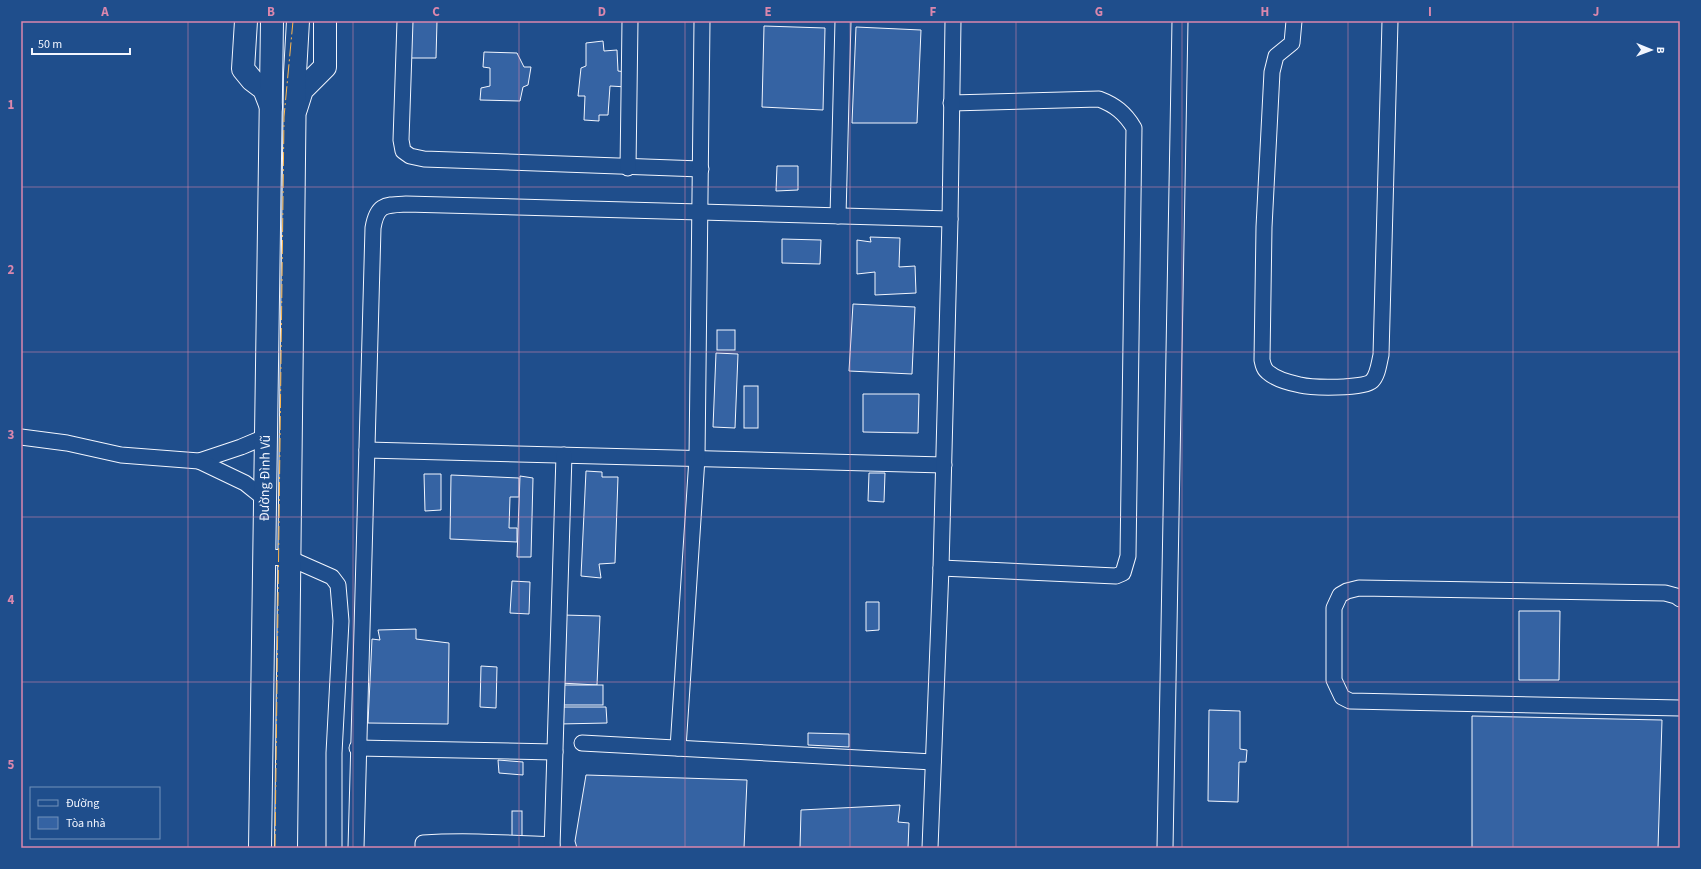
<svg xmlns="http://www.w3.org/2000/svg" width="1701" height="869" font-family="'Source Sans 3',sans-serif">
<rect width="100%" height="100%" fill="#1f4e8c"/>
<g fill="#3563a3" stroke="#f2f6ff">
<polygon points="409,21 437,21 436,58 408,58"/>
<polygon points="764,26 825,28 823,110 762,107"/>
<polygon points="856,27 921,30 917,123 852,123"/>
<polygon points="603,41 604,51 617,50 618,71 626,72 627,87 610,86 608,115 599,115 599,121 584,120 585,96 578,96 581,68 586,66 586,43"/>
<polygon points="484,52 517,53 524,67 531,67 528,85 523,87 520,101 480,100 481,88 490,86 490,68 483,67"/>
<polygon points="777,166 798,166 798,190 776,191"/>
<polygon points="870,237 900,238 899,267 915,266 916,293 875,295 875,272 857,274 857,240 871,242"/>
<polygon points="782,239 821,240 820,264 782,263"/>
<polygon points="853,304 915,307 912,374 849,371"/>
<rect x="717" y="330" width="18" height="20"/>
<polygon points="716,353 738,354 735,428 713,427"/>
<rect x="744" y="386" width="14" height="42"/>
<polygon points="863,394 919,394 918,433 863,432"/>
<polygon points="586,471 602,472 602,477 618,477 615,563 599,564 601,578 581,576"/>
<polygon points="869,473 885,473 884,502 868,501"/>
<polygon points="424,474 441,474 441,510 425,511"/>
<polygon points="451,475 519,478 519,497 510,497 509,528 517,528 517,542 450,539"/>
<polygon points="520,476 533,478 531,557 517,557"/>
<polygon points="512,581 530,582 529,614 510,613"/>
<polygon points="866,602 879,602 879,630 866,631"/>
<polygon points="1519,611 1560,611 1559,680 1519,680"/>
<polygon points="563,615 600,616 597,685 560,683"/>
<polygon points="416,629 416,639 449,643 448,724 368,723 372,639 380,640 378,630"/>
<polygon points="481,666 497,667 496,708 480,707"/>
<rect x="559" y="685" width="44" height="20"/>
<polygon points="559,707 606,707 607,723 559,724"/>
<polygon points="1209,710 1240,711 1240,749 1247,750 1246,762 1239,762 1238,802 1208,801"/>
<polygon points="1472,716 1662,720 1658,848 1472,848"/>
<polygon points="808,733 849,734 849,747 808,745"/>
<polygon points="498,760 523,762 523,775 499,773"/>
<polygon points="586,775 747,780 744,848 577,848 575,841"/>
<polygon points="900,805 898,822 909,823 908,848 800,848 801,810"/>
<rect x="512" y="811" width="10" height="27"/>
</g>
<g fill="none" stroke-linecap="round" stroke-linejoin="round">
<g stroke="#f2f6ff" stroke-width="17">
<g id="minor">
<polyline points="405,21 401,140 403,151 410,156 424,159 701,169"/>
<path d="M1294,21L1292,43L1276,56L1272,72L1264,227L1262,360C1263,365 1264,370 1269,373C1277,380 1290,383 1300,385C1312,388 1364,389 1372,381C1378,375 1379,363 1381,355L1390,21"/>
<polyline points="628,168 630,21"/>
<polyline points="838,216 843,21"/>
<polyline points="21,437 67,443 121,455 199,461 241,447 267,436"/>
<polyline points="367,450 944,465"/>
<polyline points="199,461 245,483 265,499"/>
<polyline points="264,557 289,558 332,577 338,585 341,621 334,753 334,848"/>
<path d="M941,568L1116,576L1123,573L1128,556L1134,128C1125,113 1115,105 1099,99L951,103"/>
<polyline points="1680,599 1676,596 1665,593 1359,588 1347,591 1340,595 1334,608 1334,680 1342,697 1350,701 1680,708"/>
<polyline points="582,743 933,762"/>
<polyline points="357,748 555,752"/>
<polyline points="678,748 697,458 702,21"/>
<path d="M356,848L373,228C377,204 385,205 406,204L950,219"/>
<path d="M423,848V843C466,840 509,843 552,845"/>
<polyline points="552,848 564,455"/>
<polyline points="930,848 941,568 950,219 953,21"/>
<polyline points="1165,848 1180,21"/>
</g>
</g>
<g stroke="#f2f6ff" stroke-width="24">
<g id="highway">
<polyline points="246,21 243,69 252,80 264,89 271,107"/>
<polyline points="296,109 302,90 325,67 325,21"/>
<path id="s1" d="M260,848L272,21"/>
<polyline points="286,848 295,73 298,21"/>
</g>
</g>
<use href="#minor" stroke="#1f4e8c" stroke-width="15"/>
<use href="#highway" stroke="#1f4e8c" stroke-width="22"/>
<polyline stroke="#ffb74d" stroke-width="1" stroke-dasharray="14 3 2 3" stroke-linecap="butt" points="275,848 284,117 293,21"/>
</g>
<path fill="none" stroke="#da87ad" stroke-width="1" stroke-opacity="0.55" d="M188,21V848M353,21V848M519,21V848M685,21V848M850,21V848M1016,21V848M1182,21V848M1348,21V848M1513,21V848M21,187H1680M21,352H1680M21,517H1680M21,682H1680"/>
<g text-anchor="middle" dominant-baseline="central" stroke-width="3" stroke-linejoin="round" paint-order="stroke">
<g font-size="14" fill="#f2f6ff" stroke="#1f4e8c">
<text stroke="none"><textPath href="#s1" startOffset="370">Đường Đình Vũ</textPath></text>
</g>
</g>
<rect width="1701" height="869" fill="none" stroke="#1f4e8c" stroke-width="44"/>
<rect x="30" y="787" width="130" height="52" fill="#1f4e8c" stroke="#7391ba"/>
<rect x="38" y="800" width="20" height="6" fill="#1f4e8c" stroke="#7391ba"/>
<text x="66" y="807" font-size="12" fill="#f2f6ff">Đường</text>
<rect x="38" y="817" width="20" height="12" fill="#3563a3" stroke="#7391ba"/>
<text x="66" y="827" font-size="12" fill="#f2f6ff">Tòa nhà</text>
<g transform="translate(1651 50) rotate(91)" stroke="#1f4e8c" stroke-width="3" paint-order="stroke">
<path d="M0-3L7 15L0 10L-7 15Z" fill="#f2f6ff"/>
<text y="-6" font-size="11" font-weight="bold" text-anchor="middle" fill="#f2f6ff">B</text>
</g>
<path d="M32 48v6h98v-6" fill="none" stroke="#f2f6ff" stroke-width="2"/>
<text x="38" y="48" font-size="12" fill="#f2f6ff" stroke="#1f4e8c" stroke-width="3" paint-order="stroke">50 m</text>
<rect x="22" y="22" width="1657" height="825" fill="none" stroke="#da87ad" stroke-width="1.5"/>
<g font-size="13" text-anchor="middle" font-weight="bold" fill="#da87ad">
<text x="105" y="16">A</text>
<text x="271" y="16">B</text>
<text x="436" y="16">C</text>
<text x="602" y="16">D</text>
<text x="768" y="16">E</text>
<text x="933" y="16">F</text>
<text x="1099" y="16">G</text>
<text x="1265" y="16">H</text>
<text x="1430" y="16">I</text>
<text x="1596" y="16">J</text>
<text x="11" y="109">1</text>
<text x="11" y="274">2</text>
<text x="11" y="439">3</text>
<text x="11" y="604">4</text>
<text x="11" y="769">5</text>
</g>
</svg>
